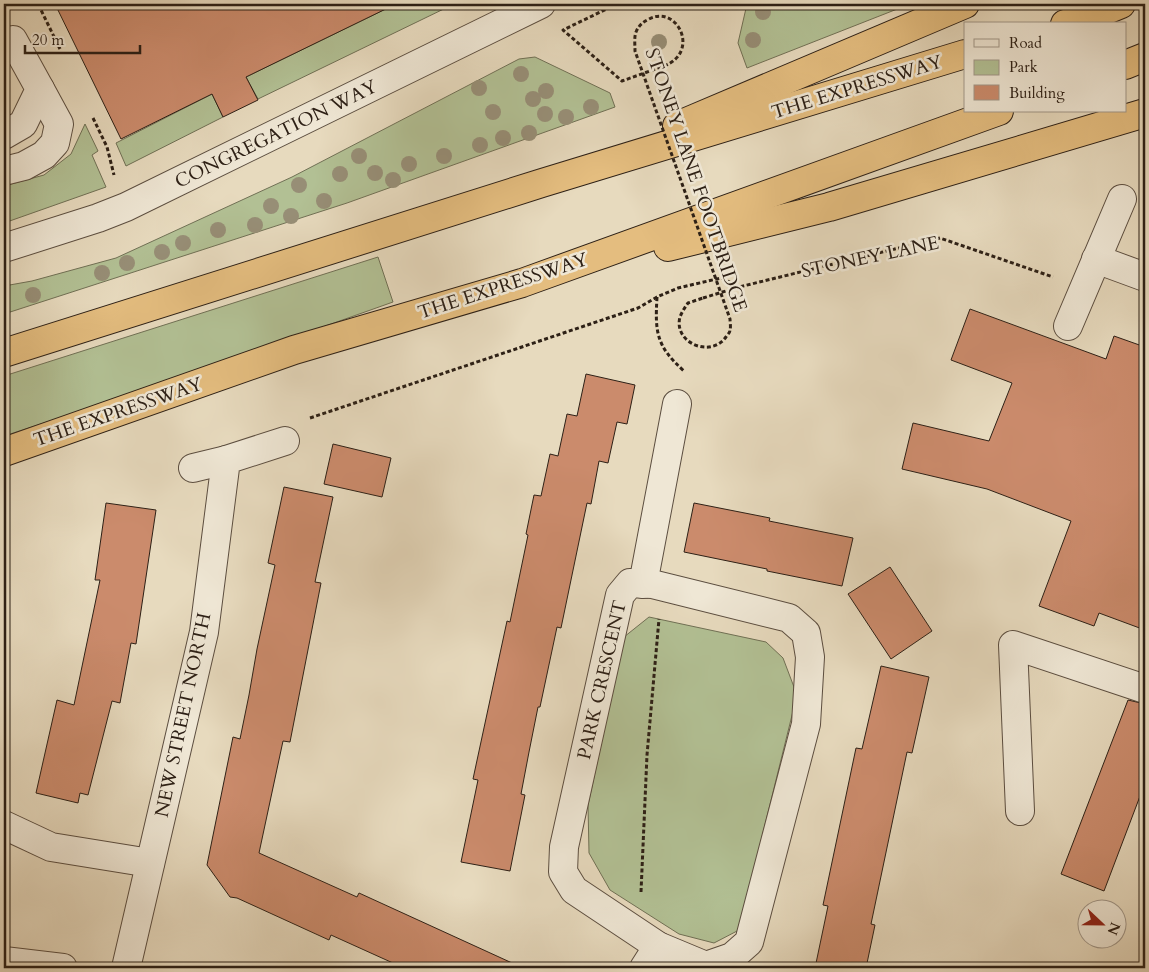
<svg xmlns="http://www.w3.org/2000/svg" width="1149" height="972" font-family="Cardo,serif">
<rect width="100%" height="100%" fill="#e7dabe"/>
<filter id="stains"><feTurbulence type="fractalNoise" baseFrequency=".004" numOctaves="4"/><feColorMatrix values="0 0 0 0 .2 0 0 0 0 .09 0 0 0 0 .02 0 0 0 .5 -.17"/></filter>
<radialGradient id="worn" r=".72"><stop offset=".6" stop-color="#630" stop-opacity="0"/><stop offset="1" stop-color="#630" stop-opacity=".3"/></radialGradient>
<g fill="#b2c094" stroke="#707055">
<polygon points="396,4 454,4 258,99 246,77"/>
<polygon points="747,4 910,4 747,68 738,43"/>
<polygon points="535,57 610,93 615,107 347,203 4,314 4,286 32,281 116,258 292,177 519,59"/>
<polygon points="212,94 223,117 126,166 116,143"/>
<polygon points="85,124 98,151 92,155 106,187 4,223 4,186 44,175 71,154"/>
<polygon points="378,257 393,302 154,387 4,436 4,376"/>
<polygon points="649,617 766,642 783,658 797,695 739,930 714,943 679,934 610,890 589,853 588,805 624,637"/>
</g>
<g fill="#cb8b6c" stroke="#2d2016">
<polygon points="55,4 396,4 246,77 258,100 223,117 212,94 121,139"/>
<polygon points="970,309 1106,359 1114,336 1145,347 1145,630 1099,613 1094,626 1039,606 1071,521 987,489 902,469 913,423 989,441 1012,383 951,360"/>
<polygon points="586,374 635,385 627,424 617,422 608,463 599,461 591,504 587,503 561,628 557,627 540,707 538,707 529,752 521,794 525,795 510,871 461,862 478,780 473,779 507,621 510,622 528,535 526,534 534,495 541,496 550,454 558,456 567,414 577,416"/>
<polygon points="333,444 391,458 382,497 324,484"/>
<polygon points="284,487 333,497 315,582 321,583 290,742 283,741 259,853 357,897 359,893 523,968 404,968 331,935 329,940 237,898 230,897 207,865 233,737 240,739 249,695 257,649 275,565 268,563"/>
<polygon points="106,503 156,510 136,644 131,643 120,703 112,701 88,795 80,793 78,803 36,793 57,700 74,705 100,580 95,580"/>
<polygon points="694,503 770,518 769,521 853,538 842,586 767,571 767,569 684,552"/>
<polygon points="890,567 932,631 891,659 848,594"/>
<polygon points="881,666 929,677 912,753 907,752 871,924 875,925 866,968 815,968 828,906 823,905 839,829 856,748 862,749"/>
<polygon points="1128,700 1145,704 1145,783 1104,891 1061,874"/>
</g>
<g fill="none" stroke-linecap="round" stroke-linejoin="round">
<g stroke="#5c4e40" stroke-width="30">
<g id="minor">
<polyline points="4,135 23,124 40,89 13,40"/>
<polyline points="4,171 24,166 44,155 55,143 59,124 40,89"/>
<polyline points="4,248 98,218 126,207 541,4"/>
<polyline points="1096,259 1145,277"/>
<polyline points="1068,326 1122,199"/>
<polyline points="193,468 226,460"/>
<polygon points="630,583 652,584 789,618 806,633 810,657 806,724 749,942 732,957 706,966 658,946 574,890 563,872 564,847 620,595"/>
<polyline points="643,584 677,404"/>
<polyline points="1020,811 1013,645 1145,689"/>
<polyline points="4,825 51,847 150,863"/>
<polyline points="4,961 63,968"/>
<polyline points="126,968 204,632 226,460 285,441"/>
<polyline points="644,968 658,946"/>
</g>
</g>
<g stroke="#2d2016" stroke-width="30">
<g id="highway">
<polyline points="1065,24 1099,13 1121,4"/>
<polyline points="1125,65 1145,57"/>
<polyline points="677,126 965,4"/>
<polyline points="668,247 829,207 1145,113"/>
<polyline points="4,353 542,183 965,54"/>
<polyline points="4,452 294,350 522,283 999,111"/>
</g>
</g>
<g stroke="#2d2016" stroke-width="3" stroke-dasharray="4 2.5" stroke-linecap="butt">
<polyline points="41,4 41,10 60,49"/>
<polyline points="617,4 563,30 622,81 664,66"/>
<polyline points="93,118 107,147 114,175"/>
<path d="M657,297C655,332 656,346 684,371"/>
<polyline points="703,298 739,287 940,238 1053,277"/>
<polyline points="310,418 638,308 657,297 678,288 721,278 739,287"/>
<polyline points="641,892 647,755 659,619"/>
</g>
<use href="#minor" stroke="#efe7d5" stroke-width="28"/>
<use href="#highway" stroke="#e4bd7f" stroke-width="28"/>
<path stroke="#2d2016" stroke-width="3" stroke-dasharray="4 2.5" stroke-linecap="butt" d="M664,66C701,52 677,4 649,19C643,22 639,25 636,32C634,37 635,45 635,51L730,319C730,322 731,327 730,330C730,333 727,335 726,337C710,359 673,342 680,317C682,312 685,307 688,303L703,298"/>
</g>
<g fill="#978e76">
<circle cx="763" cy="12" r="8"/>
<circle cx="753" cy="40" r="8"/>
<circle cx="659" cy="42" r="8"/>
<circle cx="521" cy="74" r="8"/>
<circle cx="479" cy="88" r="8"/>
<circle cx="546" cy="91" r="8"/>
<circle cx="533" cy="99" r="8"/>
<circle cx="591" cy="107" r="8"/>
<circle cx="493" cy="112" r="8"/>
<circle cx="545" cy="114" r="8"/>
<circle cx="566" cy="117" r="8"/>
<circle cx="529" cy="133" r="8"/>
<circle cx="503" cy="138" r="8"/>
<circle cx="480" cy="145" r="8"/>
<circle cx="359" cy="156" r="8"/>
<circle cx="444" cy="156" r="8"/>
<circle cx="409" cy="164" r="8"/>
<circle cx="375" cy="173" r="8"/>
<circle cx="340" cy="174" r="8"/>
<circle cx="393" cy="180" r="8"/>
<circle cx="299" cy="185" r="8"/>
<circle cx="324" cy="201" r="8"/>
<circle cx="271" cy="206" r="8"/>
<circle cx="291" cy="216" r="8"/>
<circle cx="255" cy="225" r="8"/>
<circle cx="218" cy="230" r="8"/>
<circle cx="183" cy="243" r="8"/>
<circle cx="162" cy="252" r="8"/>
<circle cx="127" cy="263" r="8"/>
<circle cx="102" cy="273" r="8"/>
<circle cx="33" cy="295" r="8"/>
</g>
<g text-anchor="middle" dominant-baseline="central" stroke-width="5" stroke-linejoin="round" paint-order="stroke">
<g font-size="19" fill="#2d2016" stroke="#efe7d5">
<text transform="translate(857 87) rotate(-17)">THE EXPRESSWAY</text>
<text transform="translate(276 134) rotate(-26)">CONGREGATION WAY</text>
<text transform="translate(696 180) rotate(71)">STONEY LANE FOOTBRIDGE</text>
<text transform="translate(870 257) rotate(-12)">STONEY LANE</text>
<text transform="translate(503 286) rotate(-18)">THE EXPRESSWAY</text>
<text transform="translate(118 412) rotate(-19)">THE EXPRESSWAY</text>
<text transform="translate(602 680) rotate(-77)">PARK CRESCENT</text>
<text transform="translate(183 715) rotate(-78)">NEW STREET NORTH</text>
</g>
</g>
<rect width="1149" height="972" fill="none" stroke="#e7dabe" stroke-width="20"/>
<rect x="5" y="5" width="1139" height="962" fill="none" stroke="#2d2016" stroke-width="2.5"/>
<rect x="10" y="10" width="1129" height="952" fill="none" stroke="#2d2016"/>
<rect x="964" y="22" width="162" height="90" fill="#efe7d5" stroke="#a19789"/>
<rect x="974" y="39" width="25" height="8" fill="#efe7d5" stroke="#a19789"/>
<text x="1009" y="48" font-size="15" fill="#2d2016">Road</text>
<rect x="974" y="60" width="25" height="15" fill="#b2c094" stroke="#a19789"/>
<text x="1009" y="72" font-size="15" fill="#2d2016">Park</text>
<rect x="974" y="85" width="25" height="15" fill="#cb8b6c" stroke="#a19789"/>
<text x="1009" y="98" font-size="15" fill="#2d2016">Building</text>
<g transform="translate(1102 924) rotate(112)"><circle r="24" fill="#efe7d5" stroke="#a19789"/>
<path d="M0-4L9 19L0 12L-9 19Z" fill="#8f2418"/>
<text y="-8" font-size="14" font-weight="bold" text-anchor="middle" fill="#2d2016">N</text>
</g>
<path d="M25 45v8h115v-8" fill="none" stroke="#2d2016" stroke-width="2.5"/>
<text x="32" y="45" font-size="15" fill="#2d2016" stroke="#efe7d5" stroke-width="4" paint-order="stroke">20 m</text>
<rect width="100%" height="100%" filter="url(#stains)"/>
<rect width="100%" height="100%" fill="url(#worn)"/>
</svg>
